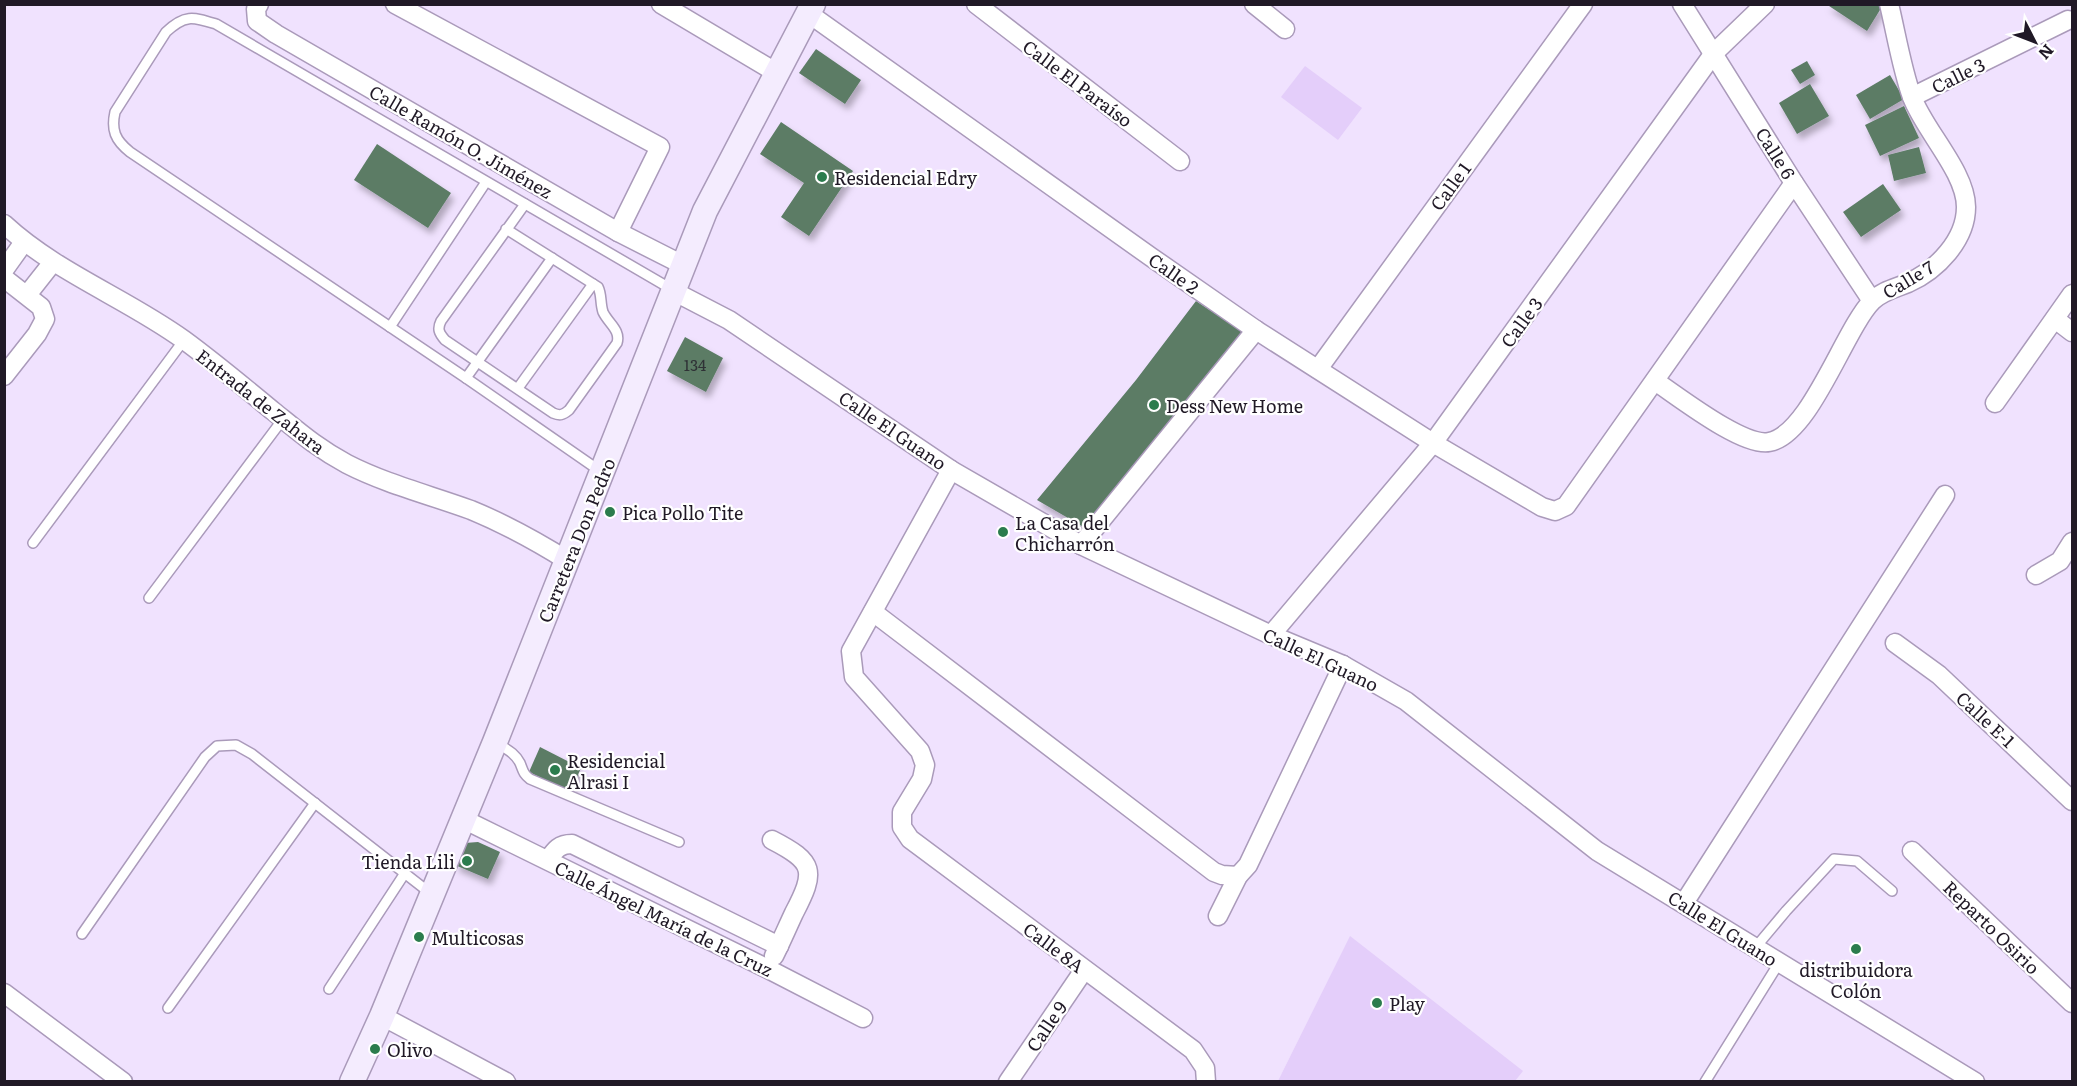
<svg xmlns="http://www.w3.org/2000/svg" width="2077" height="1086" font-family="Literata,serif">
<defs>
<filter id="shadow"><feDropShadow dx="3.5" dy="6" stdDeviation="3" flood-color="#0004"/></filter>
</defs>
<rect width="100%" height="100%" fill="#f0e2fe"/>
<g fill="#e4cefa">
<polygon points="1305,66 1362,108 1338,140 1281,97"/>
<polygon points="1350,936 1523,1071 1515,1081 1278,1081"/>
</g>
<g fill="#5b7b65" filter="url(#shadow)">
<polygon points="1826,4 1882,4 1883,5 1867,31"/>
<polygon points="816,49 861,80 845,104 799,73"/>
<polygon points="1807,61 1815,75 1800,84 1791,70"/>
<polygon points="1890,75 1904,99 1870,119 1856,95"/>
<polygon points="1810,84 1829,116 1797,134 1779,103"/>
<polygon points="1904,106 1919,138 1880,156 1865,125"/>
<polygon points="781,122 853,171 809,236 781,217 804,183 760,154"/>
<polygon points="377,144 451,193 428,228 354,180"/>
<polygon points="1919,147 1926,173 1894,181 1888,155"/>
<polygon points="1883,184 1901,210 1861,237 1843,212"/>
<polygon points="1196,301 1246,334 1087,529 1037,500 1136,380"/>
<polygon points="685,337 723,358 706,392 667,371"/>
<polygon points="540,747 581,768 570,792 529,772"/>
<polygon points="478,842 500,852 488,879 455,865 465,843"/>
</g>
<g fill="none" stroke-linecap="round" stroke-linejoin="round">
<g stroke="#aa9aba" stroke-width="12">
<g id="lane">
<path d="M506,229L598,287C602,295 600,303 603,312C608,323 621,330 617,343L569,410C563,415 560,416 553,413L445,340C439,333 437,329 441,321L525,204"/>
<polyline points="390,327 486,182"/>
<polyline points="466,378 552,258"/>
<polyline points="518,388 593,284"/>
<path d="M600,471L466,378L130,152C115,140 111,130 115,112L166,32C185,14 193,17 216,24L673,290"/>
<polyline points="33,543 184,340"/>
<polyline points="149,598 283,419"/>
<path d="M497,743C506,749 515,753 520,763C523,770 523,774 530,779L679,842"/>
<polyline points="82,934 205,757 217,746 236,745 252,754 430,893"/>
<polyline points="1755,948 1786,911 1834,859 1857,861 1892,891"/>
<polyline points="329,989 405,873"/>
<polyline points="168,1008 315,803"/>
<polyline points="1705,1082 1779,963"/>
</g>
</g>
<g stroke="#aa9aba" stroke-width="21">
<g id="street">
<polyline points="259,4 256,9 257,21 276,34 618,232 683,265"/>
<polyline points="395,4 660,147 618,232"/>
<polyline points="661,4 777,73"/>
<polyline points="976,4 1180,161"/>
<polyline points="1254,4 1285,29"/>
<polyline points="1682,4 1794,183 1872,301"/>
<polyline points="808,13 1151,257 1256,330 1433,443 1542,507 1555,511 1566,506 1794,183"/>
<polyline points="1912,97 2068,20"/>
<path d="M4,224C57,273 126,298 184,340C214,362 244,387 273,411C299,432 317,448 347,464C386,484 430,495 471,510C505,524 536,541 568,561"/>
<polyline points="4,270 24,242"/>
<polyline points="4,278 41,307 45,319 37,334 4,376"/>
<polyline points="675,292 729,320 951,470 1081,545 1271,635 1343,665 1406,701 1597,851 1975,1082"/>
<polyline points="27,295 53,262"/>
<polyline points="2055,319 2072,332"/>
<polyline points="1318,369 1583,4"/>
<path d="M1655,381C1679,397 1743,447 1769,442C1810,435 1844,330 1872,301C1882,291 1896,288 1908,283C1937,270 1966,240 1966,207C1966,172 1924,130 1912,97C1902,70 1896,33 1889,4"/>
<polyline points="1995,403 2072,294"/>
<polyline points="951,470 851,651 854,677 920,751 925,765 922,779 902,812 902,827 910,839 1193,1050 1205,1068 1206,1082"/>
<polyline points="1081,545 1256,330"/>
<polyline points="2036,575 2060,561 2072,542"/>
<polyline points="873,612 1214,872 1222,875 1238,876"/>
<polyline points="1271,635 1433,443 1714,53 1765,4"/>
<polyline points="1895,643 1939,675 2072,801"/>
<polyline points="463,819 768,969 863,1018"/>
<path d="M772,840C815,862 816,871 794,913C787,928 781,942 774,956"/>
<polyline points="1912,851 2072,1003"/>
<path d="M548,860C555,850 559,844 572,844L779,946"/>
<polyline points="1684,903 1945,495"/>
<polyline points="1218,916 1238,876 1248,865 1343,665"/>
<polyline points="4,993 123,1082"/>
<polyline points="382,1016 506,1082"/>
<polyline points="1008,1082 1084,970"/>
</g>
</g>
<g stroke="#aa9aba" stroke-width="27">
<polyline id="secondary" points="352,1082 382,1016 495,742 705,211 813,4"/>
</g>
<use href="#lane" stroke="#fff" stroke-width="9"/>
<use href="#street" stroke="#fff" stroke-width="18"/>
<use href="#secondary" stroke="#f4ecfe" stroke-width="24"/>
</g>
<g fill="#2b7c4d" stroke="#fff" stroke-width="2">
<circle cx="822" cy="177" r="6"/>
<circle cx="1154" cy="405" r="6"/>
<circle cx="610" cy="512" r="6"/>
<circle cx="1003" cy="532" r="6"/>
<circle cx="555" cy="770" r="6"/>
<circle cx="467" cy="861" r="6"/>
<circle cx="419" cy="937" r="6"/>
<circle cx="1856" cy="949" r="6"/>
<circle cx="1377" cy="1003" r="6"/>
<circle cx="375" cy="1049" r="6"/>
</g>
<g text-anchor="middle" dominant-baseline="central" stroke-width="4.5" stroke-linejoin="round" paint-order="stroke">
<g font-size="15" fill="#2f3236">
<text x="695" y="364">134</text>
</g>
<g font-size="18" fill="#201926" stroke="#fff">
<text transform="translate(1958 75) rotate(-26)">Calle 3</text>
<text transform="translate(1078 83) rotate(37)">Calle El Paraíso</text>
<text transform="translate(461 141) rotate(30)">Calle Ramón O. Jiménez</text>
<text transform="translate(1776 153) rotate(58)">Calle 6</text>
<text transform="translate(1450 186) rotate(-54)">Calle 1</text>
<text transform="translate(1174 273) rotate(35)">Calle 2</text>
<text transform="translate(1908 279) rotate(-31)">Calle 7</text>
<text transform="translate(1521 322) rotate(-54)">Calle 3</text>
<text transform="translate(261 401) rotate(38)">Entrada de Zahara</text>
<text transform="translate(893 430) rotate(34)">Calle El Guano</text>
<text transform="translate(576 540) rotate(-68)">Carretera Don Pedro</text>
<text transform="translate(1321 659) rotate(25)">Calle El Guano</text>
<text transform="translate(1986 719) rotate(43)">Calle E-1</text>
<text transform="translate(664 918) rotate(26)">Calle Ángel María de la Cruz</text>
<text transform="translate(1992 927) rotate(44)">Reparto Osirio</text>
<text transform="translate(1723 928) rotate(32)">Calle El Guano</text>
<text transform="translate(1054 947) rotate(37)">Calle 8A</text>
<text transform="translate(1046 1026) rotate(-56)">Calle 9</text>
</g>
<g font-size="18" fill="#201926" stroke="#fff" text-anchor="start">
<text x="834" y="177">Residencial Edry</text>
<text x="1166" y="405">Dess New Home</text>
<text x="622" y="512">Pica Pollo Tite</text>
<text x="1015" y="522">La Casa del<tspan x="1015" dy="21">Chicharrón</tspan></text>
<text x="567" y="760">Residencial<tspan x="567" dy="21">Alrasi I</tspan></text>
<text x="455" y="861" text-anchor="end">Tienda Lili</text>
<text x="431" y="937">Multicosas</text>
<text x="1856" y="969" text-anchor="middle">distribuidora<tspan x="1856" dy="21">Colón</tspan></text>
<text x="1389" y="1003">Play</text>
<text x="387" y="1049">Olivo</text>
</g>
</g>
<rect width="2077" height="1086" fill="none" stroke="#201926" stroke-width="12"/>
<g transform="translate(2035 42) rotate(132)" stroke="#ffffff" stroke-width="4.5" paint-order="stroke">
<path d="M0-4.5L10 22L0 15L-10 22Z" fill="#201926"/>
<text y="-9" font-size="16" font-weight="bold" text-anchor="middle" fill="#201926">N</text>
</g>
</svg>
